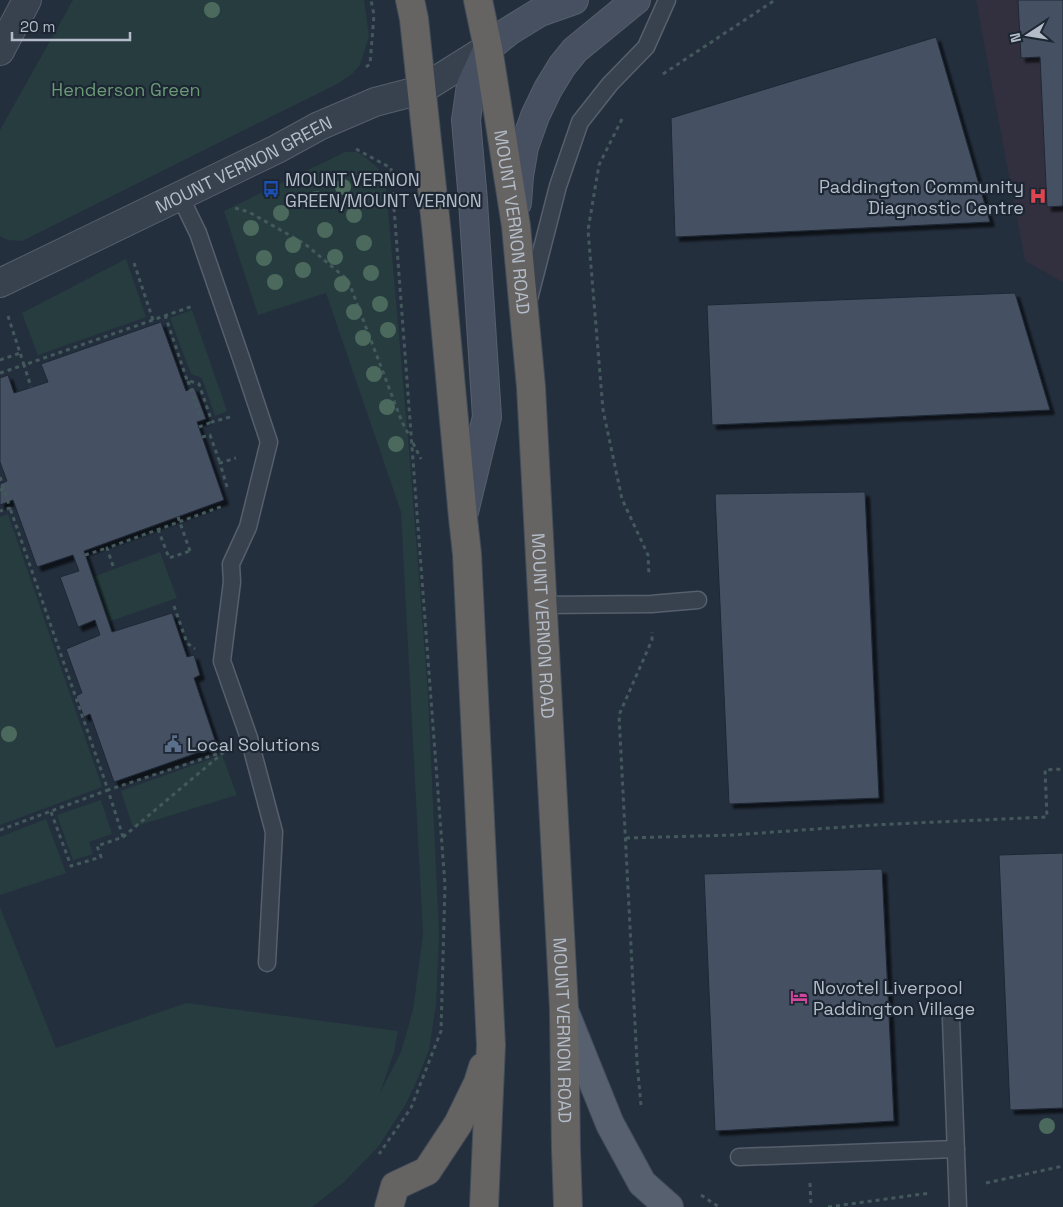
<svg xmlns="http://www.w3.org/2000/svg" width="1063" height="1207" font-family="'Space Grotesk',sans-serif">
<defs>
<filter id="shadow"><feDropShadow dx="4.5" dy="4.5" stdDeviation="1" flood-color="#0009"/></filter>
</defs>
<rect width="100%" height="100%" fill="#242f3e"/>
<polygon fill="#32303f" points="976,0 1063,0 1063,282 1025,261"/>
<g fill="#263c3f">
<polygon points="73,0 364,0 369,36 360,65 352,74 337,84 22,241 8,240 0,236 0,130"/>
<polygon points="345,152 357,152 366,158 378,168 386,186 410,462 428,694 439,934 436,1005 429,1050 414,1087 404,1107 378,1147 344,1182 312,1207 0,1207 0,907 56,1048 186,1003 398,1031 394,1052 380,1093 401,1052 413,1010 423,934 401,512 326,293 258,315 224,211"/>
<polygon points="126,259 146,317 38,355 22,313"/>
<polygon points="192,310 227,411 215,416 202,378 191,374 170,318"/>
<polygon points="8,514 102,787 0,825 0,517"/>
<polygon points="160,552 177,598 108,622 93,577"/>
<polygon points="222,755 237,795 133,827 121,791"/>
<polygon points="101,800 112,834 89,842 93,854 73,860 57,815"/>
<polygon points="46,819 66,873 0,895 0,837"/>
</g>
<g fill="#455162" stroke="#1f2835" filter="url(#shadow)">
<polygon points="1018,0 1063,0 1063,206 1047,207 1040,57 1021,58"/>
<polygon points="936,37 990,222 675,237 671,118"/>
<polygon points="1015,293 1050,410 712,425 707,305"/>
<polygon points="161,322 186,391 194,387 206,419 197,422 224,500 84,551 112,632 172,613 187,657 194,655 200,675 194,678 217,746 114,782 90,714 84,717 76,696 82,693 66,649 100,635 95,620 78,627 60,577 79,571 73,555 37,567 13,500 0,505 0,484 7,481 0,462 0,378 8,375 14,393 48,382 41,364"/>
<polygon points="865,492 879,798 729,804 715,494"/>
<polygon points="1063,853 1063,1108 1010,1110 999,855"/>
<polygon points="882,869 894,1121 715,1131 704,874"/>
</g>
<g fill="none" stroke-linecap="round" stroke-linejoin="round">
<g stroke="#565f6c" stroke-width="19">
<g id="service">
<polyline points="180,196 198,233 241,358 269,442 248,527 231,564 232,582 222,661 249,738 274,832 267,963"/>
<polyline points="529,299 558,186 580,122 610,84 646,47 667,0"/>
<polyline points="542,605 651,604 698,600"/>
<polyline points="951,1019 958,1207"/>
<polyline points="739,1157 956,1149"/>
</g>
</g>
<g stroke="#565f6c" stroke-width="30">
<g id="minor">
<polyline points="0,51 27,0"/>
<path id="s1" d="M0,283L277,149L319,126L375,102L421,90L488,48"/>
</g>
</g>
<g stroke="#565f6c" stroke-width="30">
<g id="secondary">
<polyline points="517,203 519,176 524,147 535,116 548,89 562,66 575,50 636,0"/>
<polyline points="464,512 487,417 473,201 466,120 471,85 488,48 509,31 540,12 574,0"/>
</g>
</g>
<g stroke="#414a57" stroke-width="30">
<polyline id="primary" points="564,1010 610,1124 642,1183 669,1207"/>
</g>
<g stroke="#434c59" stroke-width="30">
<g id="trunk">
<polyline points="410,0 414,19 437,235 463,518 467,554 491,1045 484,1207"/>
<path id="s2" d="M478,0L488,48L516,226L531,387L564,1009L566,1149L568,1207"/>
<polyline points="389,1207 395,1186 427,1171 458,1124 478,1083 483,1067"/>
</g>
</g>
<g stroke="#44595c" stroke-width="3" stroke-dasharray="4 4" stroke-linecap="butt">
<polyline points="366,67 370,64 374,15 371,0"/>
<polyline points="663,74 775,0"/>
<polyline points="622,119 599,165 588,230 603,410 622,499 648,555 649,575"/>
<polyline points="356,149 391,168 445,885 441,1031 411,1108 379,1154"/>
<polyline points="235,208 249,212 305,244 348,280 402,422 410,437"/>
<polyline points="134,263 153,320"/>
<polyline points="165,315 187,380 199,384 212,422 230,417"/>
<polyline points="8,316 24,365 193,306"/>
<polyline points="0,360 20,353"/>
<polyline points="0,373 24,365 31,387"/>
<polyline points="188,381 200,416"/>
<polyline points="199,427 212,422"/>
<polyline points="202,437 210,435 220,463"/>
<polyline points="413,443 421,459"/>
<polyline points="0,477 10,508 0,511"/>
<polyline points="227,487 220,463 236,458"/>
<polyline points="158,529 169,558 190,551"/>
<polyline points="85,555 107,548"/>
<polyline points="113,566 107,548 223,506"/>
<polyline points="174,606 187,643 195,649"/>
<polyline points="51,812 71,866 101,857 97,846 123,837 224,752"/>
<polyline points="0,830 108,790 10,508"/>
<polyline points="123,837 108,790 223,752"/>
<polyline points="626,838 733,835 872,825 1047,817 1045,770 1063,769"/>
<polyline points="641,1105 637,1062 619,715 652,640 652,632"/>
<polyline points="810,1183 811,1207"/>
<polyline points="986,1183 1063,1166"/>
<polyline points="701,1195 719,1207"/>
<polyline points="828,1207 930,1193"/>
</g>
<use href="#service" stroke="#38414e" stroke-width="16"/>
<use href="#minor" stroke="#38414e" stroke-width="28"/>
<use href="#secondary" stroke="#465061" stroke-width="28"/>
<use href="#primary" stroke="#56606e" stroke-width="28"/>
<use href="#trunk" stroke="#656462" stroke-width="28"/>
<g stroke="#44595c" stroke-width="3" stroke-dasharray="4 4" stroke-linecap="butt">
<polyline points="0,490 9,487"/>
<polyline points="178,517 190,551"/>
</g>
</g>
<g fill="#4b6a5d">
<circle cx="212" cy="10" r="8"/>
<circle cx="343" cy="187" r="8"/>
<circle cx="316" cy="199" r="8"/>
<circle cx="281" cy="213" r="8"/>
<circle cx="354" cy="215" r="8"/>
<circle cx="251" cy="228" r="8"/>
<circle cx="325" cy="230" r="8"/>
<circle cx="364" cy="243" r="8"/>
<circle cx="293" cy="245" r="8"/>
<circle cx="335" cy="257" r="8"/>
<circle cx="264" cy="258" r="8"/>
<circle cx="303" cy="270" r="8"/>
<circle cx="371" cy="273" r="8"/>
<circle cx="275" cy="282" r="8"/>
<circle cx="342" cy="284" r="8"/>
<circle cx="380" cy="304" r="8"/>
<circle cx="354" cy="312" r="8"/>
<circle cx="388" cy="330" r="8"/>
<circle cx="363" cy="338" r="8"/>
<circle cx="374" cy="374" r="8"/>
<circle cx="387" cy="407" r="8"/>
<circle cx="396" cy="444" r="8"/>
<circle cx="9" cy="734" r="8"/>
<circle cx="1047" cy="1126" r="8"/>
</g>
<defs>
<g id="bus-bare" transform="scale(1.35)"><path d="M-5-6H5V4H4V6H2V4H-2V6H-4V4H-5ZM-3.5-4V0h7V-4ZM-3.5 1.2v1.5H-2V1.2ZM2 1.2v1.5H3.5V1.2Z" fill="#1a4fb4" stroke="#1d2633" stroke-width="2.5" paint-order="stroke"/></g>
<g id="hospital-bare" transform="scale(1.35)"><path d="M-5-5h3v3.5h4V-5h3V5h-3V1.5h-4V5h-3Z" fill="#e0444e" stroke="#1d2633" stroke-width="2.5" paint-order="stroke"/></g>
<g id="civic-bare" transform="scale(1.35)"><path d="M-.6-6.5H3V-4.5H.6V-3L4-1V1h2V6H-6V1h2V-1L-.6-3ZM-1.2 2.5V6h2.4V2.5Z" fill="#5c6f8a" stroke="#1d2633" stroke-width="2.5" paint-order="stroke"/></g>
<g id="hotel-bare" transform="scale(1.35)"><path d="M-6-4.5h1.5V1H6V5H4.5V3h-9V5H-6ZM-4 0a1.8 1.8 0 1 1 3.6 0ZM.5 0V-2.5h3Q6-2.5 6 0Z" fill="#d1479c" stroke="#1d2633" stroke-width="2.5" paint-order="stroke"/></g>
</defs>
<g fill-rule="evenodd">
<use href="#bus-bare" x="271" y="189"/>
<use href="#hospital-bare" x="1038" y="196"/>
<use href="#civic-bare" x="173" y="744"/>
<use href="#hotel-bare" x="799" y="997"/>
</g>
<g text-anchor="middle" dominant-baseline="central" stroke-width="4.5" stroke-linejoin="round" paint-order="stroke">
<g font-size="18" fill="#6b9a76" stroke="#1d2633">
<text x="126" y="89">Henderson Green</text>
</g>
<g font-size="18" fill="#b4bcc9" stroke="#1d2633">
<text stroke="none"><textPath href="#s1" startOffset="271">MOUNT VERNON GREEN</textPath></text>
<text stroke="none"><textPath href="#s2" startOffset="225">MOUNT VERNON ROAD</textPath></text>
<text stroke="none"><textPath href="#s2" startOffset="630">MOUNT VERNON ROAD</textPath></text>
<text stroke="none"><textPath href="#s2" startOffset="1035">MOUNT VERNON ROAD</textPath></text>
</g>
<g font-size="18" fill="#b4bcc9" stroke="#1d2633" text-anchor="start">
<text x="285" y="179">MOUNT VERNON<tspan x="285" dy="21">GREEN/MOUNT VERNON</tspan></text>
<text x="1024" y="186" text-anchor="end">Paddington Community<tspan x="1024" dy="21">Diagnostic Centre</tspan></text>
<text x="187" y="744">Local Solutions</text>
<text x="813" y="987">Novotel Liverpool<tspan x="813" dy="21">Paddington Village</tspan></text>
</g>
</g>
<g transform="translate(1028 35) rotate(258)" stroke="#1d2633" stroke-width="4" paint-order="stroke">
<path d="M0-4L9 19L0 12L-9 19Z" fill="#b4bcc9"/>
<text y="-8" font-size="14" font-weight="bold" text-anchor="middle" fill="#b4bcc9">N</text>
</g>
<path d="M12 32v8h118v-8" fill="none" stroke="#b4bcc9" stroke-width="2.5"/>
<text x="20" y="32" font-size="15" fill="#b4bcc9" stroke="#1d2633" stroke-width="4" paint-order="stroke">20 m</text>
</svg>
